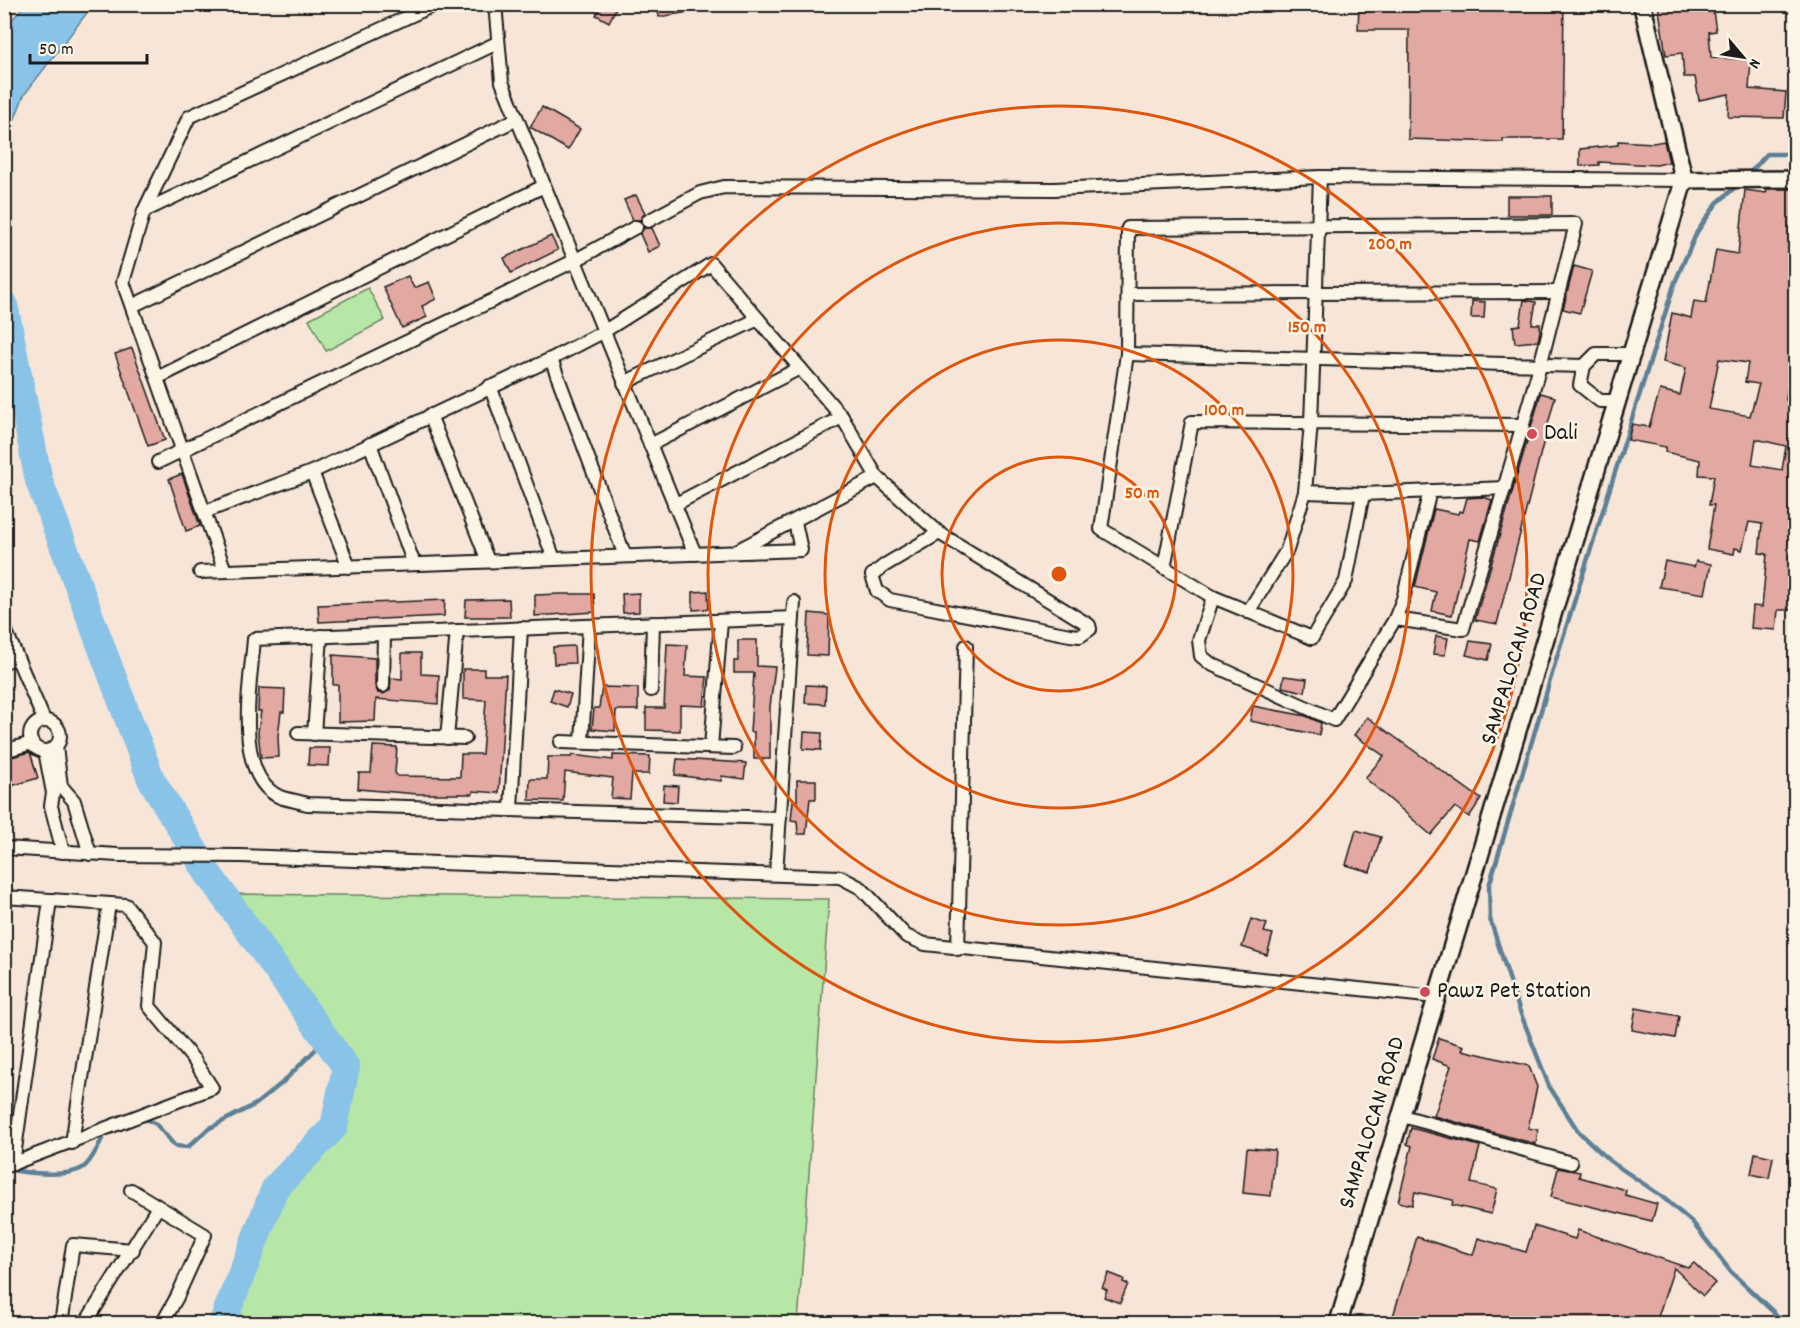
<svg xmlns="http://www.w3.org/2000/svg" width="1800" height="1328" font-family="Dekko,sans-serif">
<rect width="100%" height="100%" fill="#f7e6d8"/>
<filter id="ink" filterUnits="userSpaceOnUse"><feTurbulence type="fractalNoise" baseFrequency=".0167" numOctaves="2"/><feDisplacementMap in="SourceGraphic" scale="12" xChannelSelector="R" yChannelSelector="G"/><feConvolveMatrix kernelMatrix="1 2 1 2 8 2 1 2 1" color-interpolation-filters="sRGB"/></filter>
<g filter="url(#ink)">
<g fill="#b7e7a6" stroke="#6a8261" stroke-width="1.5">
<polygon points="368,288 385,320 326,351 309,319"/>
<polygon points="223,894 829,899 798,1323 222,1323 275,1188 334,1127 346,1067"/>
</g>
<polygon fill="#89c3e8" stroke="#5d8096" stroke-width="1.5" points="25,4 93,5 24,95 5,144 5,29"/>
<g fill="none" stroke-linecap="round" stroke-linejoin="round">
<g stroke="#5d8096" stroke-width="4.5">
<polyline points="1747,176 1767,154 1796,154"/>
<polyline points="1739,184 1717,203 1697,232 1675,282 1559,650 1489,886 1490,919 1519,1009 1549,1086 1578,1131 1610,1161 1660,1195 1693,1223 1731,1272 1786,1324"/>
<polyline points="141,1117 156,1124 175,1146 188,1147 208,1129 256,1104 282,1083 326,1039"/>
<path d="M7,1169C25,1173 73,1179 86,1165C95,1156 100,1142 106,1131"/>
</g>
<polyline stroke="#89c3e8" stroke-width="28" points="4,304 39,481 151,779 209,875 346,1067 334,1127 275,1188 222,1324"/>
</g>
<g fill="#e2a8a2" stroke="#1c1c1c" stroke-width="1.5" fill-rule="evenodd">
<polygon points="602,4 618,4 609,22 596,15"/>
<polygon points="657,4 695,4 695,11 659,17"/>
<polygon points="1359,4 1564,4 1562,139 1503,139 1503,142 1408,139 1409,30 1358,30"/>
<polygon points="1658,4 1712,4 1716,31 1709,32 1711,57 1751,60 1749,89 1786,92 1784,118 1728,117 1729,94 1699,100 1695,77 1684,77 1682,53 1666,55"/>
<polygon points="542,107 580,129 568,150 530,127"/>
<polygon points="1618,141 1653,143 1664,141 1669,162 1657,165 1599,162 1599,165 1580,166 1580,149 1618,145"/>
<path d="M1767,189H1796V307L1793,324H1796V367L1790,366L1786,400L1796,402V564L1791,610H1778L1776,630L1751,628L1753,606L1762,607L1767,554L1759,553L1762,524L1749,522L1742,550L1735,548L1734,554L1707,549L1714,505H1709L1714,476L1699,475L1700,460L1665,452L1666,447L1628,440L1632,424L1649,427L1660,390L1680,395L1686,368L1663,362L1672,313L1691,318L1694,301L1706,303L1716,250L1738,254L1745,190L1766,193ZM1719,359L1748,363L1745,382L1759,384L1750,416L1709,409ZM1756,439L1786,446L1782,470L1752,465Z"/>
<polygon points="636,195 645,213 640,220 633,220 624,200"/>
<rect x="1507" y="196" width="45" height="19"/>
<polygon points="644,228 652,228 660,246 648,252 640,234"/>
<polygon points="551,236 558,250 511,273 504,258"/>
<polygon points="1574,266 1592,271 1580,313 1563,309"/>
<polygon points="408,276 414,288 429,282 436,299 422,306 427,317 402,328 383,287"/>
<polygon points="1524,300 1536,302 1532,324 1540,324 1540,331 1538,341 1515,343 1513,326 1520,325"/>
<polygon points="1472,301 1485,302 1484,318 1471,318"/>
<polygon points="132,348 165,440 148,446 115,354"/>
<polygon points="1541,393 1555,397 1497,624 1475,620"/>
<polygon points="182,474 200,526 186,531 169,479"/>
<polygon points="1483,497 1492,500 1480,541 1470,539 1452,615 1432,611 1436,592 1415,587 1434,509 1458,514 1459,511 1463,512 1467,498"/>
<polygon points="1665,561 1694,567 1696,561 1711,564 1705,594 1659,587"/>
<polygon points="708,591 709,609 693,610 693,592"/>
<polygon points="639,593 639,612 623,613 622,594"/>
<polygon points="560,594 594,594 595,612 535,616 535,595"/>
<polygon points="509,599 510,617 465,617 466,600"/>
<polygon points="445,600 444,616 319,622 318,605"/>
<polygon points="809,613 829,615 828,656 807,655"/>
<polygon points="1436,636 1448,638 1445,655 1433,654"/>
<polygon points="738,640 757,640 757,666 775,667 770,707 770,759 754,759 754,732 750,732 754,673 734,673 734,661 738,661"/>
<polygon points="1470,641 1492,644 1488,660 1466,655"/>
<polygon points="667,644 687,645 685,676 707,677 704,706 680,705 680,731 646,730 646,708 664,708"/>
<polygon points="574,646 575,663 554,664 553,647"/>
<polygon points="402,653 421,653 421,674 439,675 438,704 376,699 375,721 338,722 338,685 333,685 333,655 375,658 375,686 378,693 383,694 390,690 391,678 402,679"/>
<polygon points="463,669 484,669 484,675 506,675 499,793 473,791 473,794 417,794 358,789 359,773 371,773 373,746 397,747 395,773 398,776 460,777 461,754 482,754 486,700 463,699"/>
<polygon points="1284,676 1307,679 1305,692 1282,687"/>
<polygon points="806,685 826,686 825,704 805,703"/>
<polygon points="602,687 638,688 638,710 616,710 615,731 592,729 594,708 599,708"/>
<polygon points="259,688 285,689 284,712 281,712 278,736 279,757 261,758 258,732 261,711 258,711"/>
<polygon points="554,689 571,694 567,707 550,701"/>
<polygon points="1253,706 1306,716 1321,723 1319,735 1250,721"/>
<polygon points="1367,717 1481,799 1469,817 1455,807 1431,835 1365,778 1384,756 1354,735"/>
<polygon points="804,732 822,733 821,750 803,749"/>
<polygon points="309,748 330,748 329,766 308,765"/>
<polygon points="30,752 38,778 8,787 4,759"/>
<polygon points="572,755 613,760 613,755 650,756 649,774 632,774 630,799 611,798 613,778 565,772 563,801 529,800 530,779 547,779 548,757 571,757"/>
<polygon points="677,759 746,763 744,779 722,776 721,781 675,775"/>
<polygon points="797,780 816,780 816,799 810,799 806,834 798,834 797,821 791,820 793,801 797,801"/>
<polygon points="664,785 678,786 677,802 663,801"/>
<polygon points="1356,830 1381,837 1370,872 1346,865"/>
<polygon points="1251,919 1267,924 1264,932 1273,934 1267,955 1242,947"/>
<polygon points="1636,1008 1679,1016 1675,1038 1632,1030"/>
<polygon points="1439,1038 1464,1046 1462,1050 1529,1066 1537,1087 1528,1128 1538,1130 1536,1144 1434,1116 1451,1066 1432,1059"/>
<polygon points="1411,1128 1480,1146 1471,1183 1497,1189 1491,1214 1452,1205 1453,1200 1415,1192 1412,1205 1398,1202 1412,1146 1407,1144"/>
<polygon points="1247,1148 1275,1150 1271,1196 1243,1193"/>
<polygon points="1755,1153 1773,1157 1769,1178 1751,1174"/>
<polygon points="1558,1168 1580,1172 1579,1177 1626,1190 1625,1195 1657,1204 1652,1221 1551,1197"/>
<polygon points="1534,1226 1575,1239 1578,1230 1688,1268 1694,1263 1715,1283 1703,1296 1674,1268 1656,1323 1391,1323 1417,1237 1473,1255 1478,1238 1526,1252"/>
<polygon points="1109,1273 1124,1279 1123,1282 1128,1284 1120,1303 1104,1297 1107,1290 1102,1287"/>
</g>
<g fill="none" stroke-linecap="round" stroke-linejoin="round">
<g stroke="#1c1c1c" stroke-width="16">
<g id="minor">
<polyline points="495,4 502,82 695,554"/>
<polyline points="144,211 497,43"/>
<polyline points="648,221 700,193 724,187 1054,189 1320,177 1684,180"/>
<polyline points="1128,294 1559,292"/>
<polyline points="132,306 517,119"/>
<polyline points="1127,354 1584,366"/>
<polyline points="551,359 625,556"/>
<polyline points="157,378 544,186"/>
<polyline points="624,383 758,319"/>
<polyline points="490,386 554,559"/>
<polyline points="1619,401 1600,401 1580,385 1584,366 1596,354 1634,354"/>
<polyline points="430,415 488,561"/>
<polyline points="370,444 414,564"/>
<polyline points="650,445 800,368"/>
<polyline points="158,462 574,261 636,227"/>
<polyline points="312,472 349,567"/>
<polyline points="1305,492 1363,494 1505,488"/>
<polyline points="1363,494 1346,581 1312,638 1213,597 1101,529 1127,354 1128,228 1576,224 1540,366 1463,629 1395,619"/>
<polyline points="674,505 842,417"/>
<polyline points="204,512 312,472 551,359 603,332 711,264 842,417 877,477 939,533 1089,625 1090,629 1080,636 1070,635 890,600 877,591 872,575 885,565 939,533"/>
<polyline points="738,550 877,477"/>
<polyline points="1164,568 1192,422 1523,425"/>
<polyline points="225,571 123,282 144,211 189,117 436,4"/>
<polyline points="200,572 801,550 795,522"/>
<polyline points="1213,597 1199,640 1201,656 1211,664 1334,720 1395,619 1403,599 1430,491"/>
<polyline points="1248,612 1287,550 1305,492 1311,423 1320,177"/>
<polyline points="4,627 44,720"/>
<polyline points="4,662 16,658"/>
<polyline points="383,686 384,634"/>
<polyline points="651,690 653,623"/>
<circle cx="45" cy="736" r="15"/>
<polyline points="298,733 465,738"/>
<polyline points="314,734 321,636"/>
<polyline points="447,738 457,631"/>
<polyline points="561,742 734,748"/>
<polyline points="582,742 589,626"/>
<polyline points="56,747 61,786 74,801 90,854"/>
<polyline points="711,747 721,621"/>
<polyline points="4,751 32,743"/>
<polyline points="45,751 53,793 51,806 63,852"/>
<polyline points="511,809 521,628"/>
<path d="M780,818L307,804C298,801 288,800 280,797C232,776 251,680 254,639L793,618"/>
<polyline points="4,848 118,855 240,856 840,877 861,888 906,936 925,944 1436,997"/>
<polyline points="776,874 794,602"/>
<polyline points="4,897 126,905 155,942 149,1006 194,1060 212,1088 4,1167"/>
<polyline points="958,949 966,646"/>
<polyline points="1399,1115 1571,1163"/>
<polyline points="72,1143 109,904"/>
<polyline points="13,1164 50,900"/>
<polyline points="131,1190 205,1235 177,1297 162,1324"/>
<polyline points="61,1324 73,1245 133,1250"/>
<polyline points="85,1324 158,1207"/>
</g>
</g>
<g stroke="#1c1c1c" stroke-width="20">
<polyline id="tertiary" points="1684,180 1796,179"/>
</g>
<g stroke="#1c1c1c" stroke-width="21">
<polyline id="secondary" points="1338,1324 1684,180 1642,4"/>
</g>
<use href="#minor" stroke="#fcf5e5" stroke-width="12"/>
<use href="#tertiary" stroke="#fcf5e5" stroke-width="15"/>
<use href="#secondary" stroke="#fcf5e5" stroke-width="16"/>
</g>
</g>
<g fill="none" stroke="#de560d" stroke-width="3">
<circle cx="1059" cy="574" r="117"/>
<circle cx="1059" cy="574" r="234"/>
<circle cx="1059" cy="574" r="351"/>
<circle cx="1059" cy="574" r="468"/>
</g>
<g fill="#d1495b" stroke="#fcf5e5" stroke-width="2">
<circle cx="1532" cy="434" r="6"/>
<circle cx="1425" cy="992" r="6"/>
</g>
<g text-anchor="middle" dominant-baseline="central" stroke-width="5" stroke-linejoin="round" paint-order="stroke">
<g font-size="24" fill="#1c1c1c" stroke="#fcf5e5" text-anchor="start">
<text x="1544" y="434">Dali</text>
<text x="1437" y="992">Pawz Pet Station</text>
</g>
<g font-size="24" fill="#1c1c1c" stroke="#fcf5e5">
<text transform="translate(1515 659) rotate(-73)">SAMPALOCAN ROAD</text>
<text transform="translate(1373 1123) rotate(-73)">SAMPALOCAN ROAD</text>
</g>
</g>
<circle cx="1059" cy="574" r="9" fill="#de560d" stroke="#fcf5e5" stroke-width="3"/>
<g font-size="18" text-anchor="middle" font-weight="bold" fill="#de560d" stroke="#fcf5e5" stroke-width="5" stroke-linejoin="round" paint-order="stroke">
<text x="1390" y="249">200 m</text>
<text x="1307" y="332">150 m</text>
<text x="1224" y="415">100 m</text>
<text x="1142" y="498">50 m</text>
</g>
<rect width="1800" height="1328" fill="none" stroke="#fcf5e5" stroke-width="24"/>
<rect x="12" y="12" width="1776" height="1304" fill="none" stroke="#1c1c1c" stroke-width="2" filter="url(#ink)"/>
<g transform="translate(1743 57) rotate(119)" stroke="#fcf5e5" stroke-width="4.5" paint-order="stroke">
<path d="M0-4.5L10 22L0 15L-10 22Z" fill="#1c1c1c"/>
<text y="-9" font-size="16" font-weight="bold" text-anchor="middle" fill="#1c1c1c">N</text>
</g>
<path d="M30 54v9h117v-9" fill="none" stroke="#1c1c1c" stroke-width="3"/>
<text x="39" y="54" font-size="18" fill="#1c1c1c" stroke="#fcf5e5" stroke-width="4.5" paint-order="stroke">50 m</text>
</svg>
